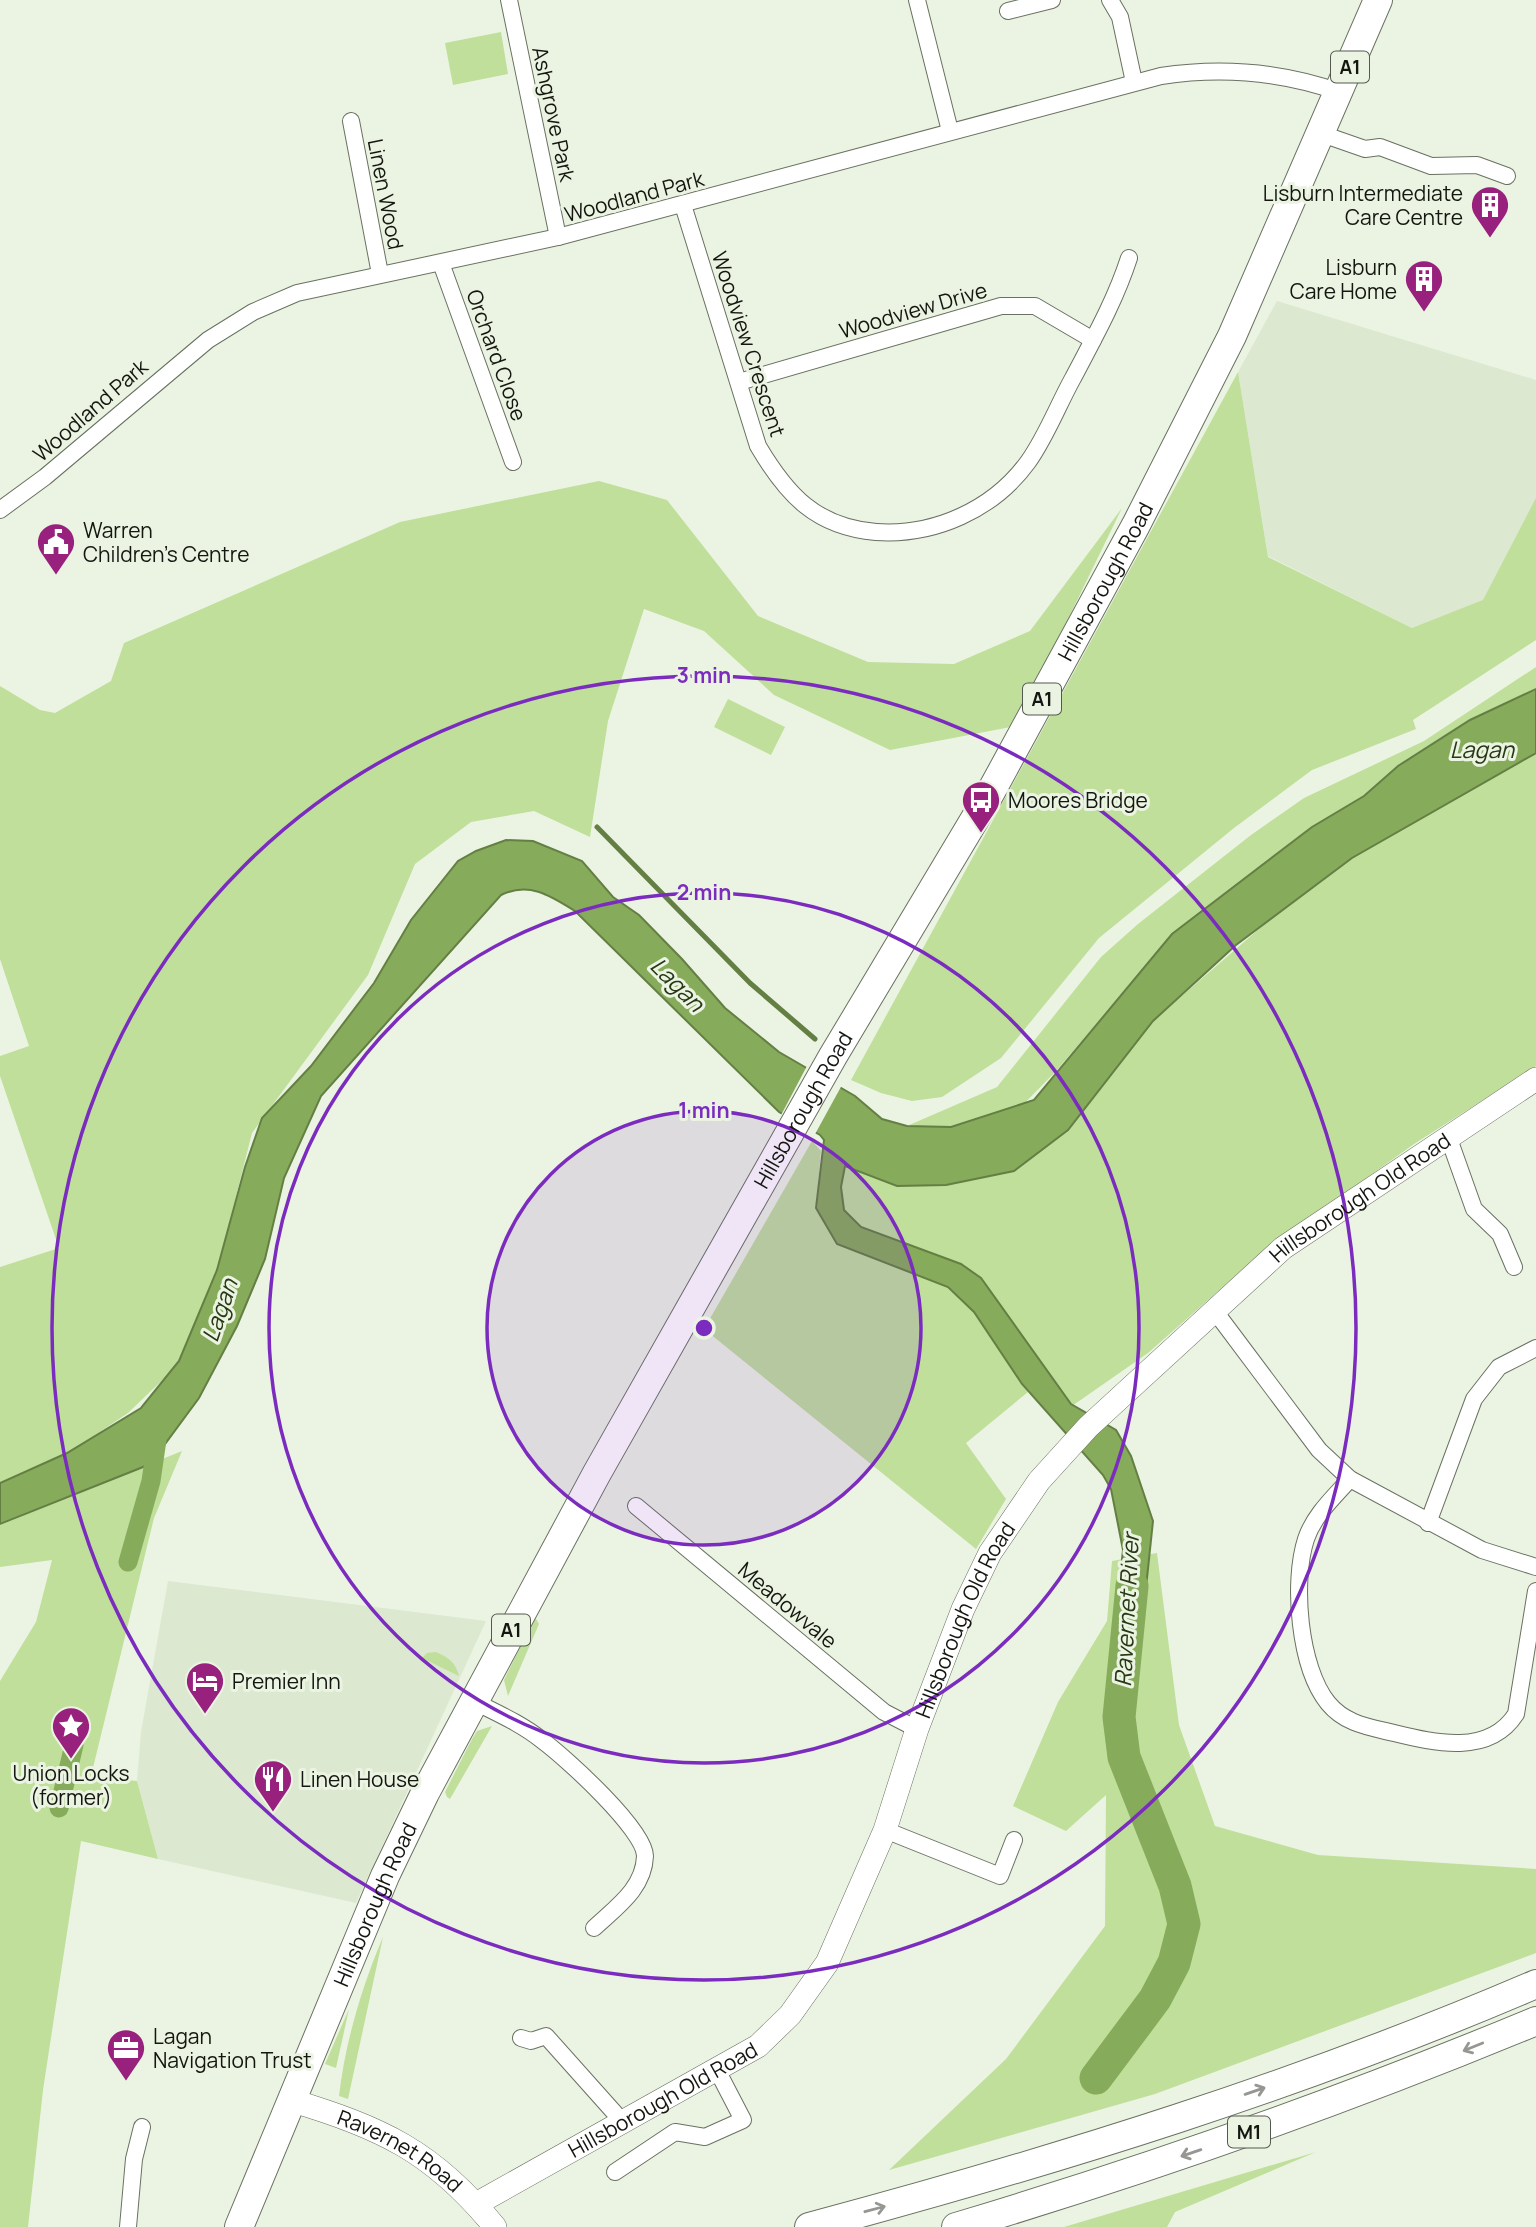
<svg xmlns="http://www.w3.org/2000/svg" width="1536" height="2227" font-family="Manrope,sans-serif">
<rect width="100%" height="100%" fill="#ebf4e2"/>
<g fill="#dce8cf">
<polygon points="1277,301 1536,380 1536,502 1486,603 1412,628 1268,556 1238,372"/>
<polygon points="168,1581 486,1621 356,1903 158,1859 137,1781 141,1732"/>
</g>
<g fill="#bfdf9b">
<polygon points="501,32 508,74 453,85 445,43"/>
<polygon points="1238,372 1268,557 1412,628 1483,600 1536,498 1536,640 1413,720 1416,729 1312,770 1234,828 1099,938 1001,1058 942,1097 912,1101 881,1093 851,1080"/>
<polygon points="599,481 667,500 758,616 868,662 954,664 1030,631 1122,508 1016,726 890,750 774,695 704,631 644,609 608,721 590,837 534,811 471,822 415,864 368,975 252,1133 214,1283 178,1365 128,1413 73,1450 0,1486 0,1267 59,1248 0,1076 0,1056 29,1046 0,959 0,686 40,710 55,713 111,681 124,643 400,522"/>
<polygon points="1536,667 1536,693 1427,748 1369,792 1296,839 1177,930 1056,1071 1016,1112 953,1126 907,1126 997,1087 1101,957 1138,924 1251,835 1304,798 1424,741"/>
<polygon points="728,699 785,727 771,755 714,727"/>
<polygon points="1536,753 1536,1066 1414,1144 1259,1255 1148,1353 1072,1406 981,1278 961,1264 861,1227 844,1210 841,1185 845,1166 897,1186 1068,1130 1153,1021 1267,922 1352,858"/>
<polygon points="812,1141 821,1151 816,1208 837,1244 948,1287 974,1312 1028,1392 966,1443 1006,1499 976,1549 704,1329"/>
<polygon points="182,1451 154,1518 91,1776 137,1781 158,1859 81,1841 43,2090 28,2227 0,2227 0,1681 36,1622 52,1560 0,1567 0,1525"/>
<polygon points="1157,1553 1179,1725 1215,1826 1318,1855 1536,1869 1536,1953 1155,2094 889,2170 1006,2059 1105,1926 1106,1795 1066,1831 1013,1806 1058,1702 1107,1621 1112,1561"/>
<polygon points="535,1617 539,1624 508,1696 504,1680"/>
<path d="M436,1652C449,1658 455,1662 459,1676L422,1658L427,1653Z"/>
<polygon points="492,1726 450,1799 447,1797 445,1792 472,1739 477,1731"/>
<path d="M383,1937L348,2099L339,2096C345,2043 362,1986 383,1937Z"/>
<polygon points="349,2009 336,2068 325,2064"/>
<polygon points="1316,2152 1175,2212 1167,2227 1064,2227"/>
</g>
<path fill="#86ab5a" stroke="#647f44" stroke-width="2" d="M1536,689V753L1352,858L1236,945L1153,1021L1068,1130L1014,1171L946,1185L897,1186L845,1166L841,1187L844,1210L861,1227L961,1264L981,1278L1071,1404L1116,1430L1131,1456L1153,1521L1141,1635L1114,1630L1123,1550L1111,1489L1103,1475L1022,1384L974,1312L948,1287L837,1244L816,1208L824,1140L820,1135L779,1112L575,911C551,896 529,881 501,895L321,1096L284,1178L265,1259L237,1326L199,1398L154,1459L143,1467L0,1524V1483L67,1453L141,1408L179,1361L217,1270L245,1167L262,1118L311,1066L374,983L411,920L458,861L476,851L506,840L533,841L582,861L613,897L639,915L682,959L725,1008L779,1052L855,1096L882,1119L907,1126L951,1127L1034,1100L1172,934L1312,827L1364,796L1398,766L1470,720Z"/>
<polygon fill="#ebf4e2" points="808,1064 842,1085 814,1136 780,1117"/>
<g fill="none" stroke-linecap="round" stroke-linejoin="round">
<polyline stroke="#647f44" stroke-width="5" points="597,827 750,983 815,1039"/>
<g stroke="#86ab5a" stroke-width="19">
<polyline points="128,1562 151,1481 158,1433"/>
<polyline points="59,1808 74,1745"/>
</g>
<polyline stroke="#86ab5a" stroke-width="33" points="1096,2078 1155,1999 1174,1963 1184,1924 1175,1886 1124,1757 1119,1717 1132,1586"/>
<g stroke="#697161" stroke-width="18">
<g id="street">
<polyline points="509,0 558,237"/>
<polyline points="917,0 950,131"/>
<polyline points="1110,0 1120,17 1134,82"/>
<polyline points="1008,11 1052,0"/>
<polyline points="351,121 380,274"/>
<polyline points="1322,134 1365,149 1380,147 1431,166 1477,165 1507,176"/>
<path d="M683,205L758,446C787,495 816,527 876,532C934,536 993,510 1028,462C1046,437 1058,405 1073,378C1094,338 1115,301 1129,258"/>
<polyline points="441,263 513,462"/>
<polyline points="739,382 1001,306 1035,306 1093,340"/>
<path d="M0,510L45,477L208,340L253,312L297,293L558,237L1161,76C1221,67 1282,72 1339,92"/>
<polyline points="1448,1136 1474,1209 1500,1234 1514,1267"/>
<polyline points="1214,1310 1319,1450 1350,1479 1482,1550 1536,1567"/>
<path d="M1350,1479C1334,1497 1314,1515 1306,1539C1292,1582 1299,1667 1328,1703C1345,1724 1369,1727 1394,1733C1435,1743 1489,1756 1516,1714L1536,1591"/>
<polyline points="636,1506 884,1712 917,1729"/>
<polyline points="1428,1523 1474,1399 1499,1367 1536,1348"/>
<path d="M473,1701C497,1713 522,1724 543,1741C566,1758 645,1830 645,1856C644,1889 615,1908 594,1928"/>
<polyline points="885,1830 1000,1876 1014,1840"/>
<polyline points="521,2038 531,2041 546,2036 621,2120"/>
<polyline points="615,2172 675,2132 705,2137 743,2120 717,2070"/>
<polyline points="128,2227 134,2159 142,2127"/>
</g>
</g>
<g stroke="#697161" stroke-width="24">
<g id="secondary">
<path id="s1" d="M290,2100C382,2128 433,2151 495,2227"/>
<path id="s2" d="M476,2204L758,2046L790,2015L827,1963L885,1830L917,1729L963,1609L990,1553L1039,1481L1088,1427L1283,1248L1536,1079"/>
</g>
</g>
<g stroke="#697161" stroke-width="30">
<g id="highway">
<path id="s3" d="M239,2227L385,1876L425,1793L597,1473L833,1056L988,797L1136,525L1232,336L1378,0"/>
<path d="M809,2227C1056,2161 1301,2085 1536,1984"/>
<path d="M956,2227C1153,2168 1346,2100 1536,2021"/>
</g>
</g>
<use href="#street" stroke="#fff" stroke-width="16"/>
<use href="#secondary" stroke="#fff" stroke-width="23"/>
<use href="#highway" stroke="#fff" stroke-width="28"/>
</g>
<defs><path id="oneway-shaft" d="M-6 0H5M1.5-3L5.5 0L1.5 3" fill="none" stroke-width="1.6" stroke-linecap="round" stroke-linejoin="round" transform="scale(1.75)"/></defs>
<g stroke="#959793">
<use href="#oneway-shaft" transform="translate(1473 2047) rotate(158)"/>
<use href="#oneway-shaft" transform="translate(1255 2091) rotate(-19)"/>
<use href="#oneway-shaft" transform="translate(1191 2153) rotate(161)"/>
<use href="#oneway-shaft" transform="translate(875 2209) rotate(-15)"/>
</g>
<circle cx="704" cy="1328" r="217" fill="#7b2cbf" fill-opacity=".12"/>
<g fill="none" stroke="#7b2cbf" stroke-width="3.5">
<circle cx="704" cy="1328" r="217"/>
<circle cx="704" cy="1328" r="435"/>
<circle cx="704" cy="1328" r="652"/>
</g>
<defs>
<g id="building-pin" transform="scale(2.0125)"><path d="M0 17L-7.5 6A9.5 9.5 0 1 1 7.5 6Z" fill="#97217d" stroke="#ebf4e2"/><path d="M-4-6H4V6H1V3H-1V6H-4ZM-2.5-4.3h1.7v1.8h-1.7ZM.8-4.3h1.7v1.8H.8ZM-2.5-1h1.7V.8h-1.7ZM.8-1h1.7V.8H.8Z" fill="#fff"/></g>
<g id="civic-pin" transform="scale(2.0125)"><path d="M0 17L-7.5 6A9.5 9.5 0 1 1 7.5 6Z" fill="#97217d" stroke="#ebf4e2"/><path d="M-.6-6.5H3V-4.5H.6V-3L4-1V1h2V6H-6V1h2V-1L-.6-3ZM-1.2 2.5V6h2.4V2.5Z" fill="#fff"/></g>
<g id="bus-pin" transform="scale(2.0125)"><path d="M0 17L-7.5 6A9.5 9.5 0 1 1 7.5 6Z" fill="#97217d" stroke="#ebf4e2"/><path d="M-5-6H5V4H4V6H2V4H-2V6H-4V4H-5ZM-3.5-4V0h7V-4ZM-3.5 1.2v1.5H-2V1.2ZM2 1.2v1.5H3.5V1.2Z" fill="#fff"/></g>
<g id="hotel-pin" transform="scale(2.0125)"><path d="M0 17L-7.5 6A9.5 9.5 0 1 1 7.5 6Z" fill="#97217d" stroke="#ebf4e2"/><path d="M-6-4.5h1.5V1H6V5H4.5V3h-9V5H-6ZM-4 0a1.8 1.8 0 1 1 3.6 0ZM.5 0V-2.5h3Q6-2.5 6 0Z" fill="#fff"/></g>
<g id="sight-pin" transform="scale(2.0125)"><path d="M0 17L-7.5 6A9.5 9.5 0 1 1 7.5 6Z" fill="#97217d" stroke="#ebf4e2"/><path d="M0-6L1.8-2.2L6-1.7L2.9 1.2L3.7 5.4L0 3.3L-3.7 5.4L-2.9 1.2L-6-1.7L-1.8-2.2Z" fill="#fff"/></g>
<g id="restaurant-pin" transform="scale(2.0125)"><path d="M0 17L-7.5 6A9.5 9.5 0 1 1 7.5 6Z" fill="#97217d" stroke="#ebf4e2"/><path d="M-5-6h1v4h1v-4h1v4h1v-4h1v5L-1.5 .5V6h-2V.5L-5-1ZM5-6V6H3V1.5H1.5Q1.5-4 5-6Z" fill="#fff"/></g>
<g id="office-pin" transform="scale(2.0125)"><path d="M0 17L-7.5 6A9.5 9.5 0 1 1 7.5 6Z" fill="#97217d" stroke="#ebf4e2"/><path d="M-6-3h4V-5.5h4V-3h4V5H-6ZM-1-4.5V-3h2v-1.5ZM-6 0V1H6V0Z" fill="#fff"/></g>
</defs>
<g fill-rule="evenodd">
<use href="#building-pin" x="1490" y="205"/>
<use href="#building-pin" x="1424" y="279"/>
<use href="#civic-pin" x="56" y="542"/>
<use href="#bus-pin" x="981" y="800"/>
<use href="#hotel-pin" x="205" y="1681"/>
<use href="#sight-pin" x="71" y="1726"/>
<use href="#restaurant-pin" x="273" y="1779"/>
<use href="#office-pin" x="126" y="2048"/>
</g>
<g text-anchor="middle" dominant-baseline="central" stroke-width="6" stroke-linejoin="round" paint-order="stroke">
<g fill="#ebf4e2" stroke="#54594f" stroke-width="2">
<rect x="1331" y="51.5" width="38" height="31" rx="5"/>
<rect x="1023" y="683.5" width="38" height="31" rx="5"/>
<rect x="492" y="1614.5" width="38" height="31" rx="5"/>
<rect x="1228" y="2116.5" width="42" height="31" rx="5"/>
</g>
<g font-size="19" font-weight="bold" fill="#141710">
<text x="1350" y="67">A1</text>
<text x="1042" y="699">A1</text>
<text x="511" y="1630">A1</text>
<text x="1249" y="2132">M1</text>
</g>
<g font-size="21" fill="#141710" stroke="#ebf4e2">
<text transform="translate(554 114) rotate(78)">Ashgrove Park</text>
<text transform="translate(386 194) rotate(79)">Linen Wood</text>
<text transform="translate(634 196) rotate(-15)">Woodland Park</text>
<text transform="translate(913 310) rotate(-16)">Woodview Drive</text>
<text transform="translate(749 344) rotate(72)">Woodview Crescent</text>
<text transform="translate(497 355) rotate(70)">Orchard Close</text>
<text transform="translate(90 410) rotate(-41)">Woodland Park</text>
<text stroke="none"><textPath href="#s3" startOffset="1862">Hillsborough Road</textPath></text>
<text stroke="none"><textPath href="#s3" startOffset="1253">Hillsborough Road</textPath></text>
<text stroke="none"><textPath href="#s2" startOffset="1390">Hillsborough Old Road</textPath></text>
<text transform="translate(788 1605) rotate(40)">Meadowvale</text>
<text stroke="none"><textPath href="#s2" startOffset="802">Hillsborough Old Road</textPath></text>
<text stroke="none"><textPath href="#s3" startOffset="350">Hillsborough Road</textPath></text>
<text stroke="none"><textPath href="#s2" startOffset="214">Hillsborough Old Road</textPath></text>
<text stroke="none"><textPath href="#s1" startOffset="122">Ravernet Road</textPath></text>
</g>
<g font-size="21" fill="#141710" stroke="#ebf4e2" text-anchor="start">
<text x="1463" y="193" text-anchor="end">Lisburn Intermediate<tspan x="1463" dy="24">Care Centre</tspan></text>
<text x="1397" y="267" text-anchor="end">Lisburn<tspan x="1397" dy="24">Care Home</tspan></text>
<text x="83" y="530">Warren<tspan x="83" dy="24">Children's Centre</tspan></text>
<text x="1008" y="800">Moores Bridge</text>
<text x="232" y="1681">Premier Inn</text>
<text x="71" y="1773" text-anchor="middle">Union Locks<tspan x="71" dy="24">(former)</tspan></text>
<text x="300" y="1779">Linen House</text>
<text x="153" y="2036">Lagan<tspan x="153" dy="24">Navigation Trust</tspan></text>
</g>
<g font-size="23" font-style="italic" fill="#283715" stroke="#ebf4e2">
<text x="1482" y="749">Lagan</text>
<text transform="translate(678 984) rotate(45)">Lagan</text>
<text transform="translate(219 1310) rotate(-71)">Lagan</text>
<text transform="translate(1126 1610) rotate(-87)">Ravernet River</text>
</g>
</g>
<circle cx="704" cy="1328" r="10" fill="#7b2cbf" stroke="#ebf4e2" stroke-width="3.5"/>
<g font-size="21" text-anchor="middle" font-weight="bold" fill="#7b2cbf" stroke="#ebf4e2" stroke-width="6" stroke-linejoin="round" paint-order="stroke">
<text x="704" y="683">3 min</text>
<text x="704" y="900">2 min</text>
<text x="704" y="1118">1 min</text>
</g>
</svg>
